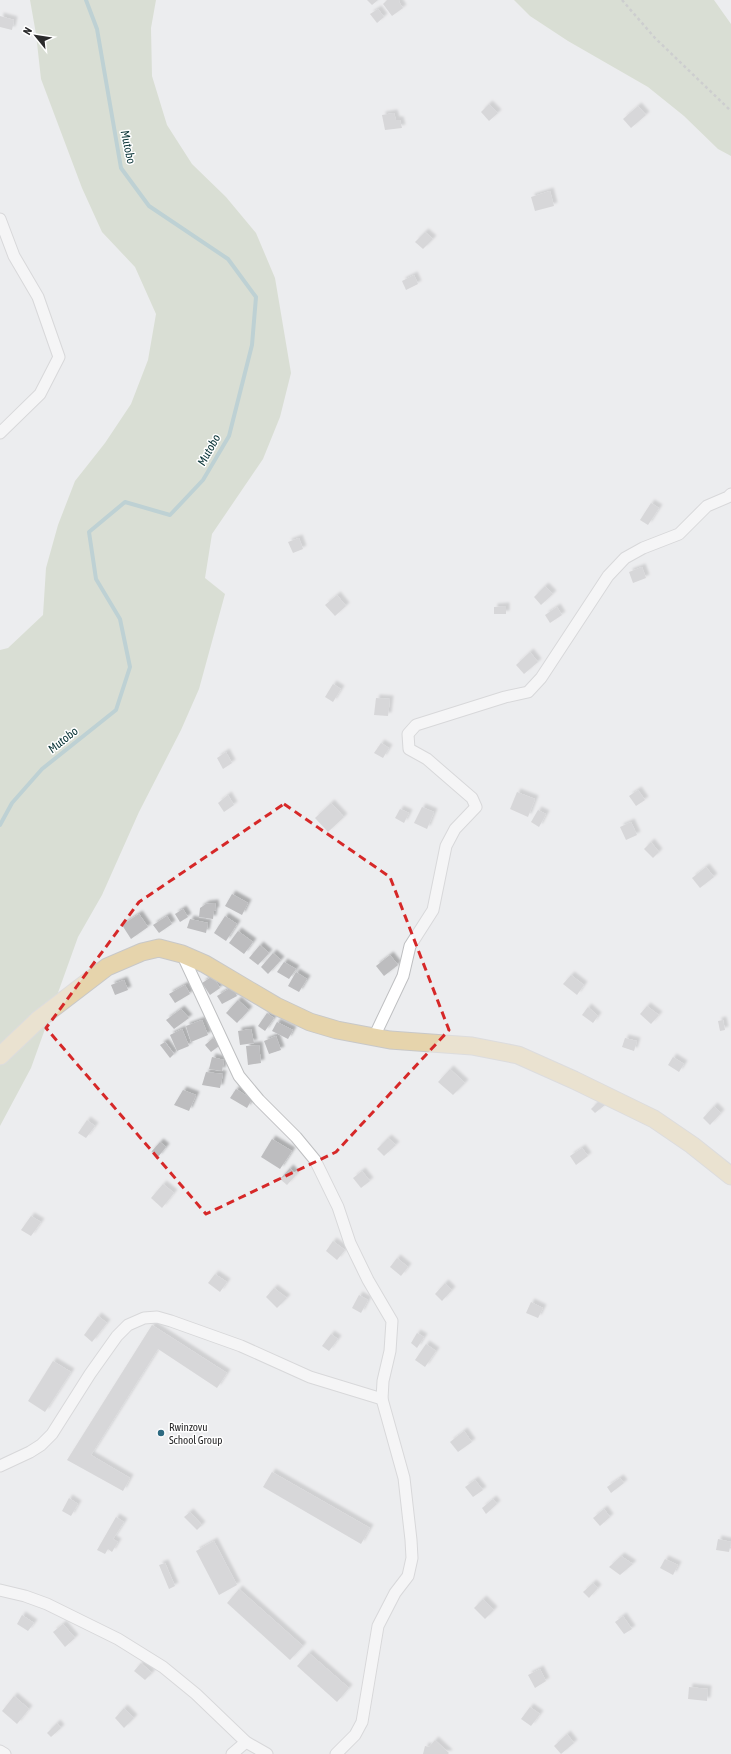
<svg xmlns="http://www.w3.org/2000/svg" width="731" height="1754" font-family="'Asap Condensed',sans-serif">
<defs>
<filter id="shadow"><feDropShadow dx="3.5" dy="-3.5" stdDeviation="1" flood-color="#0004"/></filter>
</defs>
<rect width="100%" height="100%" fill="#ecedef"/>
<g fill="#c1cdb4">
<polygon points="30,0 156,0 151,28 152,76 167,125 192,164 226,197 256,233 275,278 291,373 280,417 263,459 212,534 205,578 225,594 199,689 181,730 139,812 102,895 78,937 31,1068 0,1126 0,650 8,648 43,615 46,568 58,525 75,481 105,443 131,404 148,360 156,314 135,267 102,232 82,188 41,79 36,34"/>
<polygon points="514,0 714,0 731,24 731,156 718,149 684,116 648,87 568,41 530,16"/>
</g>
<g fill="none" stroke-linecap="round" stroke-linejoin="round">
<polyline stroke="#86afb3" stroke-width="4" points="0,825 12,803 42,769 116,710 130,667 120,619 96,579 89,532 125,502 170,515 203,480 229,436 252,345 256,297 228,259 149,206 121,168 97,29 86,0"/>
</g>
<g fill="#bdbdbf" filter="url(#shadow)">
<polygon points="367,0 378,0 372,5"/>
<polygon points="387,0 400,0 399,2 403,8 392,16 383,4"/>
<polygon points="378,9 384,17 377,23 370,14"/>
<polygon points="0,16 14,20 12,30 0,27"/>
<polygon points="489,104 498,113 489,121 481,112"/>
<polygon points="638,106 646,115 631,128 623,119"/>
<polygon points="394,113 396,120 400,120 402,128 385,130 382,115"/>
<polygon points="550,191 554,206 535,211 531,197"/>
<polygon points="425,232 433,239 423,249 415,242"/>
<polygon points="414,275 418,284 406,290 402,281"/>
<polygon points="651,503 659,508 648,525 640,520"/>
<polygon points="299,538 303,549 293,553 288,542"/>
<polygon points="642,567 646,578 633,583 629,572"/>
<polygon points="545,586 553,594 541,605 534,597"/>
<polygon points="337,595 346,606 335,616 325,605"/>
<polygon points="506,606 506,614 494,614 494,607"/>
<polygon points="557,607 562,615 550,623 545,615"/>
<polygon points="530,652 538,662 524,674 516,665"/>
<polygon points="333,684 341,689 333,702 325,697"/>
<polygon points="376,698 390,699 388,716 374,715"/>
<polygon points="381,743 389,748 383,758 374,753"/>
<polygon points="226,752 232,763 223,769 217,758"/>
<polygon points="638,790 645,800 636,806 629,796"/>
<polygon points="517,792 535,799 528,817 510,809"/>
<polygon points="228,795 234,805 224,812 218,803"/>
<polygon points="331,803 344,817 328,832 315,818"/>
<polygon points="422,807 434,812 427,829 414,823"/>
<polygon points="400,809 409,813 404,823 395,818"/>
<polygon points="538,810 546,814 539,827 531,822"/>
<polygon points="631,822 637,835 626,840 620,827"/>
<polygon points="651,842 659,852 653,858 644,849"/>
<polygon points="706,867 714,877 700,888 692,878"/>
<polygon points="232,894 248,903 242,915 225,906"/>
<polygon points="215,903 216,910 214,911 213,919 199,917 200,908 206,904"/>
<polygon points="183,909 188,917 180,922 175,914"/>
<polygon points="139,914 148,927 131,939 122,925"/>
<polygon points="167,916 172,924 159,933 153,925"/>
<polygon points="225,916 237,924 226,941 214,933"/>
<polygon points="190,919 208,923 206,933 187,928"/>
<polygon points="238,931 253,942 244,954 229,943"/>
<polygon points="260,945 269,953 258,965 249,958"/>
<polygon points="273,953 281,960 268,974 261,967"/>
<polygon points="390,955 398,965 384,976 376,966"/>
<polygon points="284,962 296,969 289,979 277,972"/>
<polygon points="296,972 307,979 299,992 288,986"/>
<polygon points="571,975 584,985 577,995 563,984"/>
<polygon points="213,976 220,988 210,995 202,983"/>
<polygon points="124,980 128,990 115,995 111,985"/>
<polygon points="185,985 190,994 175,1003 169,994"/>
<polygon points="232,987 237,996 222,1004 217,996"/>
<polygon points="238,1000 249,1010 237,1023 226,1013"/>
<polygon points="647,1006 659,1015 651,1024 640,1014"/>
<polygon points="588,1007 598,1016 593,1023 582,1015"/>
<polygon points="181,1009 189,1018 174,1029 166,1020"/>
<polygon points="267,1013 274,1018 265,1031 258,1026"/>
<polygon points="202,1020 208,1035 191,1042 186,1026"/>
<polygon points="723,1020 725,1030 720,1031 718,1021"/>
<polygon points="277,1022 293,1030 288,1039 272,1031"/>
<polygon points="182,1029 189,1046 177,1051 170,1035"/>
<polygon points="251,1029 254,1043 240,1045 238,1031"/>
<polygon points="276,1036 281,1050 269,1054 264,1041"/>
<polygon points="213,1038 219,1046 211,1052 205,1045"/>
<polygon points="625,1038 637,1041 634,1051 622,1047"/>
<polygon points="165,1042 174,1054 170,1058 160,1045"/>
<polygon points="259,1045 261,1063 248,1065 246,1046"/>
<polygon points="212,1057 224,1060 222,1071 209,1069"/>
<polygon points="673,1057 684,1064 679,1072 668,1065"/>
<polygon points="450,1069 465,1083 453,1095 438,1082"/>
<polygon points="206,1072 223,1074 220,1088 202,1085"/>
<polygon points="236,1089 252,1099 247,1108 230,1098"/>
<polygon points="183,1090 196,1095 189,1111 174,1105"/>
<polygon points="600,1100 605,1105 595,1113 591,1109"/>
<polygon points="714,1106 721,1113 710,1125 703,1118"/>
<polygon points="87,1120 95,1126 86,1138 78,1133"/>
<polygon points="388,1138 396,1145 384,1156 377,1149"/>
<polygon points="272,1139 292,1151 280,1169 261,1157"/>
<polygon points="160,1142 166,1147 158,1157 151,1152"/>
<polygon points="582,1148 588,1156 576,1165 570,1156"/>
<polygon points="290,1168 296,1175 287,1185 280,1179"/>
<polygon points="362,1171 370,1181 361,1188 353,1178"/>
<polygon points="163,1184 174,1193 162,1208 151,1198"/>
<polygon points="31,1216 41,1222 31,1236 21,1230"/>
<polygon points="333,1241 345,1250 337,1260 326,1251"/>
<polygon points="397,1258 408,1267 401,1276 390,1267"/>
<polygon points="215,1274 227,1282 220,1292 208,1283"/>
<polygon points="445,1283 452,1290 442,1301 435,1294"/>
<polygon points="274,1288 287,1298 277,1308 266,1297"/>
<polygon points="359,1295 368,1300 361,1313 352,1308"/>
<polygon points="531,1302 543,1308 538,1318 526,1313"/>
<polygon points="98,1316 107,1323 92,1342 84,1335"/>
<polygon points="152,1325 227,1373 217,1388 158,1349 91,1455 130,1478 123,1491 67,1460"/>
<polygon points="417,1333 424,1337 417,1348 411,1343"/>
<polygon points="331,1334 338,1339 329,1351 322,1346"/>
<polygon points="426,1344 436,1351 425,1367 415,1360"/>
<polygon points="53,1361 71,1372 45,1412 28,1401"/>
<polygon points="464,1431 472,1442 458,1452 450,1442"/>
<polygon points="272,1472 370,1528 361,1544 263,1487"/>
<polygon points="620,1478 624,1483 611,1493 607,1487"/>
<polygon points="475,1480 483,1490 473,1497 465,1487"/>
<polygon points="69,1498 78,1504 71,1516 62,1511"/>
<polygon points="493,1499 497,1504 486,1514 482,1508"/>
<polygon points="604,1509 610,1517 600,1526 593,1518"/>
<polygon points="190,1512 202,1525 197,1530 184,1517"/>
<polygon points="116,1517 124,1522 113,1539 118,1542 112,1552 108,1549 105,1554 97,1550"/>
<polygon points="718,1539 731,1542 729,1552 716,1550"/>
<polygon points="214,1541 237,1585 219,1595 196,1551"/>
<polygon points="621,1556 633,1564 620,1575 609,1567"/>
<polygon points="665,1559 678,1565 673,1575 660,1568"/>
<polygon points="165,1563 175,1586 169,1589 159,1565"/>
<polygon points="593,1583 598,1588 589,1598 583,1592"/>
<polygon points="239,1589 303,1646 290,1660 227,1603"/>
<polygon points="483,1599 494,1610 485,1619 474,1608"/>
<polygon points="22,1615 34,1623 28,1631 17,1624"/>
<polygon points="623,1616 632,1629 624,1634 615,1622"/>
<polygon points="63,1624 75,1638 65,1647 53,1632"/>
<polygon points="309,1653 349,1688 337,1702 297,1666"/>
<polygon points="141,1663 152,1673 145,1680 134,1671"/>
<polygon points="540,1669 546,1681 535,1688 528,1675"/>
<polygon points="689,1687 708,1689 707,1701 688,1699"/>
<polygon points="14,1696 29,1709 17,1724 2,1711"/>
<polygon points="530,1707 540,1714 531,1726 521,1719"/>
<polygon points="124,1708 134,1718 124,1728 115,1718"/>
<polygon points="57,1723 61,1728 51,1737 47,1733"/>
<polygon points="567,1734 574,1743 561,1754 554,1746"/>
<polygon points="435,1740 449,1753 448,1754 423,1754 425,1746 429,1747"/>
</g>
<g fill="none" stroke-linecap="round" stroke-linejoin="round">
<g stroke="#bebfc1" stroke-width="13">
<g id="street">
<polyline points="0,219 14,256 38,297 59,357 40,394 0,433"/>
<polyline points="182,954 239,1076 259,1100 296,1137 315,1160 338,1207 350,1243 368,1280 392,1321 390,1351 383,1381 382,1399 404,1478 411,1540 412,1558 408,1576 395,1593 378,1626 362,1722 355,1735 336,1754"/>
<polyline points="374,1037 403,976 410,946 433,910 446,846 455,829 476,807 472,798 427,759 409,749 408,734 416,725 505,697 528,692 541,678 608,576 625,558 643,548 679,534 707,506 728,497 731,494"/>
<polyline points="0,1466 30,1452 41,1445 52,1434 90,1374 117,1336 128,1325 144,1318 157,1317 171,1321 241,1346 310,1377 382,1399"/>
<polyline points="0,1590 25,1596 47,1604 118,1639 163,1667 196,1694 246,1742 267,1754"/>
<polyline points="0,1751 5,1754"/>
<polyline points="232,1754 246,1742"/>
</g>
</g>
<g stroke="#c8c8c8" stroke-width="19">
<polyline id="primary" points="0,1056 39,1019 107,967 142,952 159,948 182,954 205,964 276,1006 310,1022 337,1030 390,1040 472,1046 518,1055 574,1080 654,1119 692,1145 731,1176"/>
</g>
<polyline stroke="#a7a8a9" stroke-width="2.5" stroke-dasharray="3 3" stroke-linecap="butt" points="622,0 655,38 731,111"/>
<use href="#street" stroke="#fff" stroke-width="11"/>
<use href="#primary" stroke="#e6d4ac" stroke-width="17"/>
</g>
<path d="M0 0H731V1754H0ZM284,804L390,877L449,1030L336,1152L206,1214L46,1028L139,902Z" fill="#ecedef" fill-opacity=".55" fill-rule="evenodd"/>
<path fill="none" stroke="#d62828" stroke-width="3" stroke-dasharray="8 5" stroke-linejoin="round" d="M284,804L390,877L449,1030L336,1152L206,1214L46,1028L139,902Z"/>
<circle fill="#2d6980" stroke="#fff" stroke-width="1.5" cx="161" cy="1433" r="4"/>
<g text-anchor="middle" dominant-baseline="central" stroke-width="3" stroke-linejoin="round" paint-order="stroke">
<g font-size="11" fill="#2a2a2b" stroke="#fff" text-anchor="start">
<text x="169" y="1427">Rwinzovu<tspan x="169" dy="13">School Group</tspan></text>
</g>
<g font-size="12" font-style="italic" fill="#093336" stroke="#fff">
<text transform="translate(128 147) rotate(78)">Mutobo</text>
<text transform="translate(209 450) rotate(-61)">Mutobo</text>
<text transform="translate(63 740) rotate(-39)">Mutobo</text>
</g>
</g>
<g transform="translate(36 36) rotate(300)" stroke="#ffffff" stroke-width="3" paint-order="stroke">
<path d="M0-3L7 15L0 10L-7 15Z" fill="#2a2a2b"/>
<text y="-6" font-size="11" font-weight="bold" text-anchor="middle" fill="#2a2a2b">N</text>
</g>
</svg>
